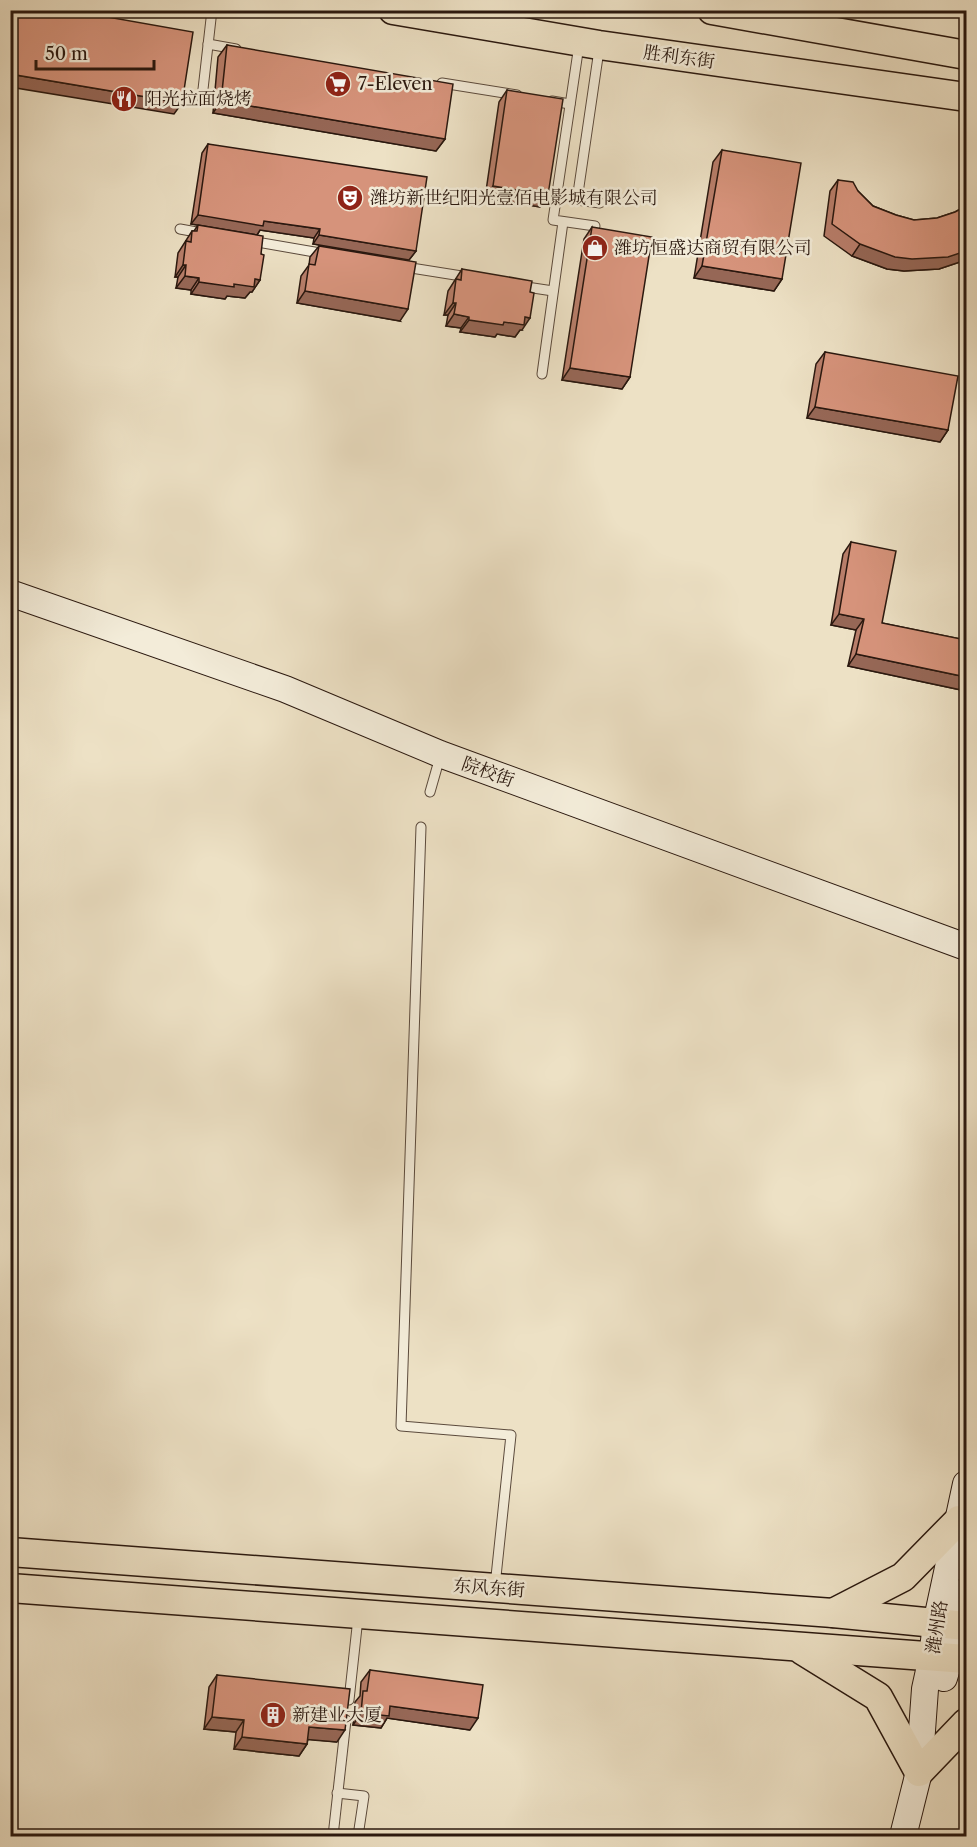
<svg xmlns="http://www.w3.org/2000/svg" width="977" height="1847" font-family="'Libre Caslon Text','Noto Serif SC',serif">
  <rect width="100%" height="100%" fill="#ede1c5"/>
  <filter id="stains"><feTurbulence type="fractalNoise" baseFrequency=".00333" numOctaves="4"/><feColorMatrix values="0 0 0 0 .2 0 0 0 0 .09 0 0 0 0 .02 0 0 0 .5 -.17"/></filter>
  <radialGradient id="worn" r=".72"><stop offset=".6" stop-color="#630" stop-opacity="0"/><stop offset="1" stop-color="#630" stop-opacity=".3"/></radialGradient>
  <g fill="none" stroke-linecap="round" stroke-linejoin="round">
    <g stroke="#5b4a3c" stroke-width="11">
      <g id="lane">
        <polyline points="208,44 236,49"/>
        <polyline points="579,45 553,220 595,226"/>
        <polyline points="599,50 577,200 600,203"/>
        <polyline points="442,83 517,95"/>
        <polyline points="202,98 212,10"/>
        <polyline points="552,101 570,104"/>
        <polyline points="180,229 202,233"/>
        <polyline points="251,241 326,254"/>
        <polyline points="405,267 468,277"/>
        <polyline points="520,286 553,291"/>
        <polyline points="542,374 563,222"/>
        <polyline points="430,792 440,757"/>
        <polyline points="421,827 401,1426 511,1435 495,1586"/>
        <polyline points="349,1700 358,1618"/>
        <polyline points="337,1793 364,1796 358,1836"/>
        <polyline points="333,1836 346,1720"/>
      </g>
    </g>
    <g stroke="#2a180f" stroke-width="28">
      <g id="secondary">
        <polyline points="10,593 285,689 440,754 966,947"/>
        <polyline points="944,1678 960,1625 966,1591"/>
        <polyline points="919,1772 925,1689 932,1657 936,1624 966,1484"/>
        <polyline points="903,1836 923,1756"/>
      </g>
    </g>
    <g stroke="#2a180f" stroke-width="31">
      <g id="primary">
        <polyline points="393,10 599,45 966,97"/>
        <polyline points="712,10 966,55"/>
        <polyline points="10,1552 833,1613 966,1626"/>
        <polyline points="10,1588 966,1659"/>
        <polyline points="833,1613 903,1577 959,1520"/>
        <polyline points="802,1650 878,1697 919,1772 966,1723"/>
      </g>
    </g>
    <use href="#lane" stroke="#f3ecd9" stroke-width="9"/>
    <use href="#secondary" stroke="#f3ecd9" stroke-width="26"/>
    <use href="#primary" stroke="#ede1c5" stroke-width="28"/>
  </g>
  <g fill="#b87e6a" stroke="#2a180f" stroke-width="1.5">
    <polygon points="227,45 445,139 436,151 213,113 218,57"/>
    <polygon points="507,90 548,195 540,207 485,198 499,102"/>
    <polygon points="208,144 416,251 409,260 313,244 314,238 260,230 257,235 191,224 202,153"/>
    <polygon points="722,150 782,279 774,291 694,278 713,162"/>
    <polygon points="838,180 858,191 873,206 896,215 914,220 937,218 955,212 966,206 966,260 939,269 904,271 887,269 852,256 824,236 830,191"/>
    <polygon points="198,225 261,254 260,280 252,292 250,292 245,298 227,296 225,299 191,294 191,290 176,288 178,277 175,277 178,253 192,231 194,231"/>
    <polygon points="592,227 630,377 622,389 562,380 584,239"/>
    <polygon points="319,246 400,321 297,303 301,276 309,265 310,257"/>
    <polygon points="462,269 522,330 520,330 515,337 497,334 495,337 460,332 461,328 446,326 448,315 444,315 448,291"/>
    <polygon points="825,352 948,430 940,442 807,418 816,364"/>
    <polygon points="851,542 882,623 966,640 966,691 848,666 856,630 831,625 843,554"/>
    <polygon points="370,1670 470,1730 387,1718 381,1728 353,1725 355,1702 360,1696 361,1682"/>
    <polygon points="217,1675 337,1742 308,1739 307,1744 299,1756 234,1749 236,1732 204,1729 209,1687"/>
  </g>
  <g fill="#966756" stroke="#2a180f" stroke-width="1.5">
    <polygon points="10,74 182,103 174,114 10,87"/>
    <polygon points="221,101 445,139 436,151 213,113"/>
    <polygon points="493,186 548,195 540,207 485,198"/>
    <polygon points="198,215 264,221 320,229 314,238 260,230 257,235 191,224"/>
    <polygon points="319,235 416,251 409,260 313,244"/>
    <polygon points="860,244 966,251 966,260 939,269 904,271 887,269 852,256"/>
    <polygon points="183,265 186,265 178,277 175,277"/>
    <polygon points="702,266 782,279 774,291 694,278"/>
    <polygon points="185,276 199,278 191,290 176,288"/>
    <polygon points="255,279 260,280 252,292 250,292 245,298 227,296 225,299 191,294 199,282 234,284"/>
    <polygon points="305,291 408,309 400,321 297,303"/>
    <polygon points="453,303 456,303 448,315 444,315"/>
    <polygon points="454,314 469,317 461,328 446,326"/>
    <polygon points="525,317 530,318 522,330 520,330 515,337 497,334 495,337 460,332 469,320 504,322"/>
    <polygon points="570,368 630,377 622,389 562,380"/>
    <polygon points="815,407 948,430 940,442 807,418"/>
    <polygon points="839,614 864,619 856,630 831,625"/>
    <polygon points="856,654 966,677 966,691 848,666"/>
    <polygon points="390,1706 478,1718 470,1730 387,1718 381,1728 353,1725 361,1713"/>
    <polygon points="212,1717 244,1720 236,1732 204,1729"/>
    <polygon points="309,1727 345,1730 337,1742 301,1739"/>
    <polygon points="242,1737 307,1744 299,1756 234,1749"/>
  </g>
  <g fill="#d6937b" stroke="#2a180f" stroke-width="1.5">
    <polygon points="10,10 68,10 193,32 182,103 10,74"/>
    <polygon points="227,45 453,84 445,139 221,101"/>
    <polygon points="507,90 563,99 548,195 493,186"/>
    <polygon points="208,144 427,177 416,251 319,235 320,229 264,221 263,226 198,215"/>
    <polygon points="10,147 13,148 10,165"/>
    <polygon points="722,150 801,163 782,279 702,266"/>
    <polygon points="838,180 853,182 858,191 873,206 896,215 914,220 937,218 955,212 966,206 966,251 948,257 912,259 895,257 860,244 832,224"/>
    <polygon points="198,225 263,236 261,254 264,255 260,280 255,279 254,287 234,284 234,287 199,282 199,278 185,276 186,265 183,265 186,241 191,242 192,231 197,231"/>
    <polygon points="592,227 652,237 630,377 570,368"/>
    <polygon points="319,246 416,262 408,309 305,291 309,264 315,265"/>
    <polygon points="462,269 532,281 530,292 534,293 530,318 525,317 524,325 504,322 503,325 469,320 469,317 454,314 456,303 453,303 456,279 461,280"/>
    <polygon points="825,352 958,376 948,430 815,407"/>
    <polygon points="851,542 896,551 882,623 966,640 966,677 856,654 864,619 839,614"/>
    <polygon points="370,1670 483,1685 478,1718 390,1706 389,1716 361,1713 363,1691 367,1691"/>
    <polygon points="217,1675 350,1689 345,1730 309,1727 307,1744 242,1737 244,1720 212,1717"/>
  </g>
  <defs>
    <g id="supermarket-disc" transform="scale(1.35)"><circle r="9.5" fill="#8f2418" stroke="#f3ecd9"/><path d="M-6-5.5h2.5l.6 2H6L4.5 2H-2.5L-4.4-4H-6ZM-1.5 3.2a1.3 1.3 0 1 0 .1 0ZM3 3.2a1.3 1.3 0 1 0 .1 0Z" fill="#fff"/></g>
    <g id="restaurant-disc" transform="scale(1.35)"><circle r="9.5" fill="#8f2418" stroke="#f3ecd9"/><path d="M-5-6h1v4h1v-4h1v4h1v-4h1v5L-1.5 .5V6h-2V.5L-5-1ZM5-6V6H3V1.5H1.5Q1.5-4 5-6Z" fill="#fff"/></g>
    <g id="theatre-disc" transform="scale(1.35)"><circle r="9.5" fill="#8f2418" stroke="#f3ecd9"/><path d="M-5-5.5Q0-4 5-5.5V0Q5 5 0 6Q-5 5-5 0ZM-3.3-2.5H-1v1.5H-3.3ZM1-2.5H3.3v1.5H1ZM-2.8 1Q0 5.5 2.8 1Z" fill="#fff"/></g>
    <g id="shop-disc" transform="scale(1.35)"><circle r="9.5" fill="#8f2418" stroke="#f3ecd9"/><path d="M-5-2.5h2.3a2.7 3.5 0 0 1 5.4 0H5L5.5 6h-11ZM-1.5-2.5h3a1.5 2.3 0 0 0-3 0Z" fill="#fff"/></g>
    <g id="building-disc" transform="scale(1.35)"><circle r="9.5" fill="#8f2418" stroke="#f3ecd9"/><path d="M-4-6H4V6H1V3H-1V6H-4ZM-2.5-4.3h1.7v1.8h-1.7ZM.8-4.3h1.7v1.8H.8ZM-2.5-1h1.7V.8h-1.7ZM.8-1h1.7V.8H.8Z" fill="#fff"/></g>
  </defs>
  <g fill-rule="evenodd">
    <use href="#supermarket-disc" x="338" y="84"/>
    <use href="#restaurant-disc" x="124" y="99"/>
    <use href="#theatre-disc" x="350" y="198"/>
    <use href="#shop-disc" x="595" y="248"/>
    <use href="#building-disc" x="273" y="1715"/>
  </g>
  <g text-anchor="middle" stroke-width="5" stroke-linejoin="round" paint-order="stroke">
    <g font-size="18" fill="#2a180f" stroke="#f3ecd9">
      <text transform="translate(679 57) rotate(8)" y="6">胜利东街</text>
      <text transform="translate(488 772) rotate(20)" y="6">院校街</text>
      <text transform="translate(489 1588) rotate(4)" y="6">东风东街</text>
      <text transform="translate(937 1627) rotate(-81)" y="6">潍州路</text>
    </g>
    <g font-size="18" fill="#2a180f" stroke="#f3ecd9" text-anchor="start">
      <text x="358" y="90">7-Eleven</text>
      <text x="144" y="105">阳光拉面烧烤</text>
      <text x="370" y="204">潍坊新世纪阳光壹佰电影城有限公司</text>
      <text x="614" y="254">潍坊恒盛达商贸有限公司</text>
      <text x="292" y="1721">新建业大厦</text>
    </g>
  </g>
  <rect width="977" height="1847" fill="none" stroke="#ede1c5" stroke-width="36"/>
  <rect x="12" y="12" width="953" height="1823" fill="none" stroke="#2a180f" stroke-width="3"/>
  <rect x="18" y="18" width="941" height="1811" fill="none" stroke="#2a180f" stroke-width="1.5"/>
  <path d="M36 60v9h118v-9" fill="none" stroke="#2a180f" stroke-width="3"/>
  <text x="45" y="60" font-size="18" fill="#2a180f" stroke="#f3ecd9" stroke-width="4.5" paint-order="stroke">50 m</text>
  <rect width="100%" height="100%" filter="url(#stains)"/>
  <rect width="100%" height="100%" fill="url(#worn)"/>
</svg>
